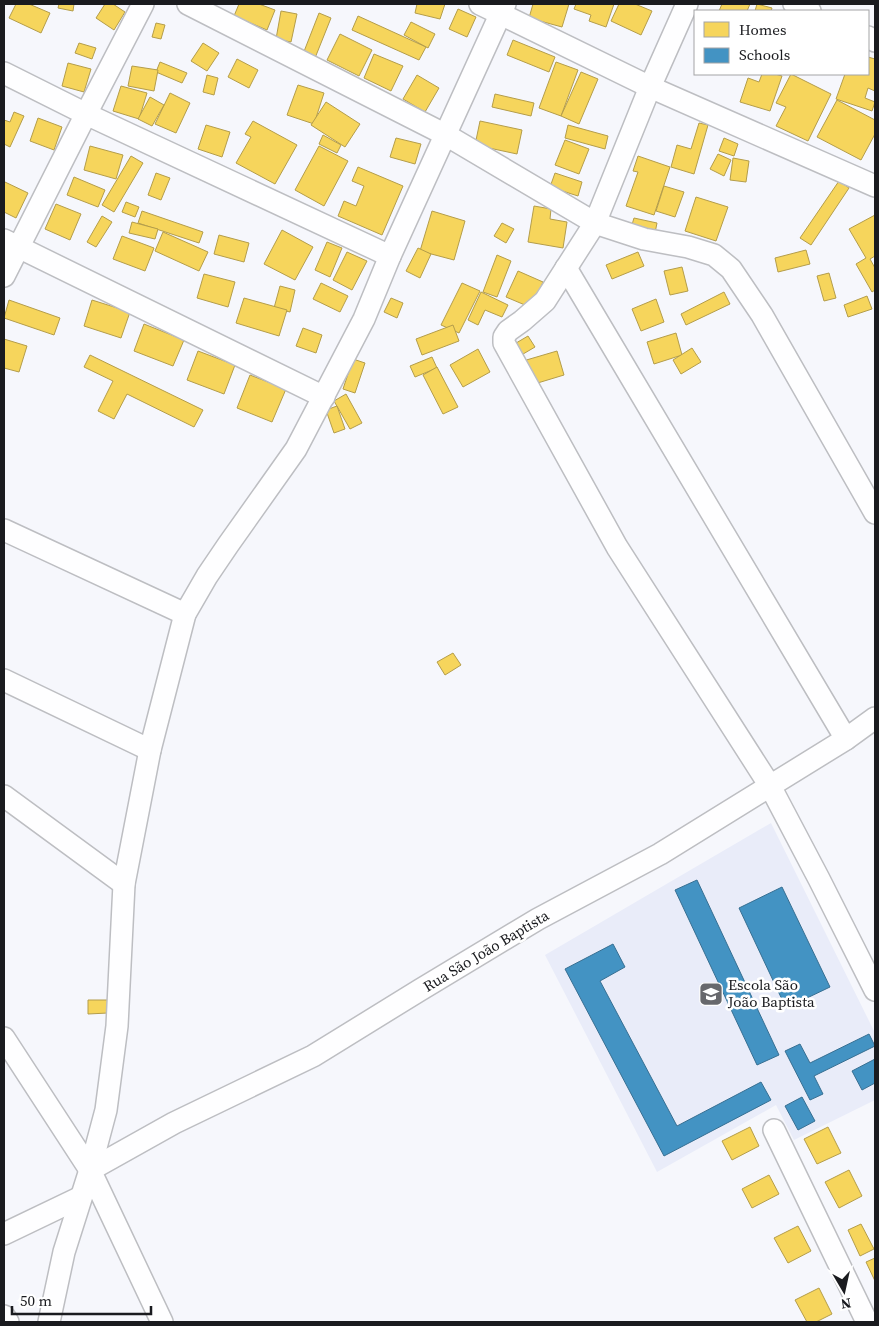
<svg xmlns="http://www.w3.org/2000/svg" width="879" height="1326" font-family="'Source Serif 4',serif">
  <rect width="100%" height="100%" fill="#f6f7fc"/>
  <polygon fill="#e9ecf9" points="771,823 875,1033 875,1100 794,1140 776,1105 657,1172 545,955"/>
  <g fill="#f6d55c" stroke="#b49d4a">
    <polygon points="16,4 29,4 50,13 41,33 9,18"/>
    <polygon points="59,4 74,4 73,11 58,8"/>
    <polygon points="105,4 113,4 125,12 114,30 96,18"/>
    <polygon points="239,4 259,4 275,10 267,30 234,16"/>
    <polygon points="417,4 445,4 440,19 415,13"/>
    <polygon points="533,4 569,4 562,27 529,18"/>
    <polygon points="576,4 614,4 606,27 589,21 591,15 574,9"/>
    <polygon points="619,4 635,4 652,11 641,35 611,21"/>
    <polygon points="722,4 750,4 747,11 719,11"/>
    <polygon points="757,4 772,8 771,11 755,11"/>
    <polygon points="458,9 476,17 467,37 449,29"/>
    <polygon points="281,11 297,14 291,42 276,39"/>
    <polygon points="319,13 331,18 315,58 303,54"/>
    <polygon points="358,16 426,47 419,60 352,30"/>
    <polygon points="411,22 435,34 428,48 404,35"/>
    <polygon points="156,23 165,25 161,39 152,37"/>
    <polygon points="340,34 372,50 359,76 327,60"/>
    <polygon points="513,40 555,57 549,72 507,55"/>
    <polygon points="79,43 96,48 92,59 75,53"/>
    <polygon points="203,43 219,53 207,71 191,61"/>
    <polygon points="374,54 403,66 391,91 364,78"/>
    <polygon points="868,57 875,59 875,91 868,88 865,98 875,102 872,111 836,99 845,74 868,74"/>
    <polygon points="237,59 258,70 249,88 228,77"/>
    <polygon points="160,62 187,73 182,83 156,72"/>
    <polygon points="556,62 578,70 561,116 539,108"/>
    <polygon points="68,63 91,69 84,92 62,86"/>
    <polygon points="132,66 158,70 154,91 128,86"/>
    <polygon points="581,72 598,79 579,124 561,116"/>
    <polygon points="762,74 775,74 782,76 770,111 740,102 748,78 759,82"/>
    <polygon points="791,74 831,94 808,141 776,126 786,107 776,103"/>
    <polygon points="207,75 218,78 214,95 203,92"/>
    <polygon points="417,75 439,88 425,112 403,99"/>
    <polygon points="298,85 324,93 314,124 287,115"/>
    <polygon points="121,86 147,93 139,119 113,111"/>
    <polygon points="170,93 190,103 176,133 155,124"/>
    <polygon points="495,94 534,103 531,116 492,107"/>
    <polygon points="150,97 164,105 152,126 138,119"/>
    <polygon points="837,100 875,120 875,134 861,160 817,137"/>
    <polygon points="326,102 360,124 345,147 311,125"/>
    <polygon points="14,112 24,116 10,147 4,144 4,120 10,122"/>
    <polygon points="38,118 62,127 54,150 30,141"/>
    <polygon points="253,121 297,145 275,184 236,163 251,137 245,134"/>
    <polygon points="480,121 522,130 517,154 475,145"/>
    <polygon points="699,123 708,125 694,174 671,167 677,145 691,149"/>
    <polygon points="206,125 230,132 222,157 198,149"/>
    <polygon points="568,125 608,136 605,149 565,138"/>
    <polygon points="323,135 341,145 337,153 319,144"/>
    <polygon points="396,138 421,144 415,164 390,157"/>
    <polygon points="724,138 738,144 734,156 719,151"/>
    <polygon points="565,140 589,149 579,174 555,165"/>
    <polygon points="90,146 123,155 116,179 84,170"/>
    <polygon points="319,146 348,161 324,206 295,190"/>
    <polygon points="718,154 731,160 724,176 710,169"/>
    <polygon points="131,156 143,163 114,212 102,205"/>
    <polygon points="638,156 670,167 654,215 626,206 638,172 633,171"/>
    <polygon points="733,158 749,161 746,182 730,180"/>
    <polygon points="358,167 403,186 382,235 338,216 344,201 356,206 364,186 352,181"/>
    <polygon points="156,173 170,178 161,200 148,195"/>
    <polygon points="555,173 582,182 578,196 550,187"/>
    <polygon points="74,177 105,190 98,207 67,195"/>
    <polygon points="839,181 849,188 811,245 800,238"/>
    <polygon points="5,182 28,193 16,218 4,212 4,185"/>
    <polygon points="664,186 684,192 675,217 656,211"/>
    <polygon points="696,197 728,207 716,241 685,231"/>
    <polygon points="126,202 139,207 135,217 122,212"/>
    <polygon points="56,204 81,214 70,240 45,229"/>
    <polygon points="534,206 551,209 550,219 567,222 563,248 528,242"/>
    <polygon points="142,211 203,232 199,243 138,223"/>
    <polygon points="432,211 465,221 454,260 420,251"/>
    <polygon points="875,215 875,256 870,259 875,268 875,290 872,292 856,264 866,258 849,229"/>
    <polygon points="102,216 112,222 96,247 87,242"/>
    <polygon points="634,218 657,223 655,233 631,228"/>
    <polygon points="132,222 158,229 155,239 129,233"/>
    <polygon points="502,223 514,229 506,243 494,236"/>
    <polygon points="282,230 313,247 295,280 264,264"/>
    <polygon points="163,232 208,252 199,271 155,251"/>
    <polygon points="219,235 249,243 244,262 214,254"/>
    <polygon points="122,236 154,248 145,271 113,259"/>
    <polygon points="327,242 342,248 330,277 315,270"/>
    <polygon points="418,248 431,254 420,278 406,271"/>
    <polygon points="806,250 810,264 778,272 775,258"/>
    <polygon points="347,252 367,261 352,290 333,280"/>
    <polygon points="638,252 644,266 612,279 606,265"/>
    <polygon points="497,255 511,261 497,297 483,292"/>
    <polygon points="682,267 688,291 670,295 664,271"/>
    <polygon points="518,271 543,282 532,308 506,297"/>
    <polygon points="829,273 836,298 824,301 817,276"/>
    <polygon points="204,274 235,282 228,307 197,298"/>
    <polygon points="321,283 348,296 340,312 313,299"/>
    <polygon points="462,283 480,291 459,333 441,325"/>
    <polygon points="280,286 295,290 290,312 274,308"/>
    <polygon points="481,292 508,305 502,317 485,310 478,325 468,320"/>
    <polygon points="724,292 730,304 686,325 681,314"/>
    <polygon points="867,296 872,309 848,317 844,305"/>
    <polygon points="244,298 287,310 279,336 236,323"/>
    <polygon points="391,298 403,303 397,318 384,312"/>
    <polygon points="656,299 664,322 641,331 632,309"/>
    <polygon points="9,300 60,318 54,335 4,318"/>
    <polygon points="92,300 130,312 121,338 84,326"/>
    <polygon points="144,324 184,340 173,366 134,351"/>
    <polygon points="453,325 459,341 422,355 416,339"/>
    <polygon points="303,328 322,335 316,353 296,346"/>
    <polygon points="676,333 682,355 654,364 647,342"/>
    <polygon points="528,336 535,347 518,357 511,346"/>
    <polygon points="4,339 27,346 19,372 4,368"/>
    <polygon points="692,348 701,362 681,374 673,360"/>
    <polygon points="478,349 490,372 463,387 450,365"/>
    <polygon points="198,351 235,365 224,394 187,380"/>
    <polygon points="557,351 564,375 531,385 523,361"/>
    <polygon points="90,355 203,410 194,427 127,394 114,419 98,411 113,381 84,367"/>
    <polygon points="432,357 437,368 415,377 410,366"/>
    <polygon points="353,359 365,363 355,393 343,389"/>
    <polygon points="437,367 458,407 443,414 423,375"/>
    <polygon points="250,375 286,389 272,422 237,408"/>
    <polygon points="346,394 362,423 350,429 334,401"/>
    <polygon points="337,406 345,429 334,433 326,410"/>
    <polygon points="453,653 461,665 445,675 437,662"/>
    <polygon points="88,1000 108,1000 108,1013 88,1014"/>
    <polygon points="750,1127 759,1146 732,1160 722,1141"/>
    <polygon points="828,1127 841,1153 817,1164 804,1139"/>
    <polygon points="849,1170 862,1196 839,1208 825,1182"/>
    <polygon points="769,1175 779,1194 752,1208 742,1189"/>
    <polygon points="861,1224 874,1249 860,1256 848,1230"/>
    <polygon points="798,1226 811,1251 788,1263 774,1238"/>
    <polygon points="875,1258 875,1281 866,1262"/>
    <polygon points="819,1288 832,1314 816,1322 807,1322 795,1300"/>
  </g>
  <g fill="#4393c3" stroke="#376f92">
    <polygon points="697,880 779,1055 757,1065 675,890"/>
    <polygon points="782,887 830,987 786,1008 739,908"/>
    <polygon points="613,944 625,967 600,981 677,1126 761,1082 771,1100 664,1156 565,969"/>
    <polygon points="869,1034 875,1046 814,1076 823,1094 810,1100 785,1051 800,1044 810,1063"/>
    <polygon points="875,1059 875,1083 862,1090 852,1071"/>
    <polygon points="802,1097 815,1121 798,1130 785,1106"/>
  </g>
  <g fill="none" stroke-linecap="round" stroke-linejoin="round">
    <g stroke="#bdbec2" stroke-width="24">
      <g id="street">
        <polyline points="188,4 446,135 595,223 644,239 688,247 714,255 731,269 762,315 875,513"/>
        <polyline points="480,4 650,87 875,186"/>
        <polyline points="687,4 650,87 595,223 545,301 522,321 508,331 504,337 504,343 617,547 770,786 819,879 875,990"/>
        <polyline points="794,4 810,11"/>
        <polyline points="868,37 875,41"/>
        <polyline points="4,73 86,114 390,256"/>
        <polyline points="4,240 324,397"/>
        <polyline points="566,268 846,739"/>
        <polyline points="4,276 86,114 143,4"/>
        <polyline points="4,530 185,614"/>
        <polyline points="4,680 150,750"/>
        <polyline points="4,796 124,884"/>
        <polyline points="4,1038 90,1170 162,1322"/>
        <polyline points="774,1130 867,1322"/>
        <polyline points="90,1170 174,1123 313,1056 420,990 538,919 660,854 846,739 875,718"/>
        <polyline points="4,1234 81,1197"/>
        <polyline points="4,1316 8,1322"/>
        <polyline points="49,1322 64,1252 90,1170 106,1110 117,1026 124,884 150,750 185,614 207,576 228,545 296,449 364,319 390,256 505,4"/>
      </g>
    </g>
    <use href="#street" stroke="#fefeff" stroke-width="21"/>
  </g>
  <defs>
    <g id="school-square" transform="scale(1.25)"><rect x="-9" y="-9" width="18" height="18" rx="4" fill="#67686c" stroke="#fff"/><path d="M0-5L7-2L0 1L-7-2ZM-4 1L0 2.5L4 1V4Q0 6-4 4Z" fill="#fff"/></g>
  </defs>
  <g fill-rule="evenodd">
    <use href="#school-square" x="711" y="994"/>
  </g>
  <g text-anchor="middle" stroke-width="5" stroke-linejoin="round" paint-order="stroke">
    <g font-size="15" fill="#1a1b1f" stroke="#fff">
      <text transform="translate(486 951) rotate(-31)" y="5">Rua São João Baptista</text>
    </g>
    <g font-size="15" fill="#1a1b1f" stroke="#fff" text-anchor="start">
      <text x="728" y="990">Escola São<tspan x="728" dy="17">João Baptista</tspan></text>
    </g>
  </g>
  <rect width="879" height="1326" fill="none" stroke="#1a1b1f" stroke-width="10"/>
  <rect x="694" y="10" width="175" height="65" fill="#ffffff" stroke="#a3a4a5"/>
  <rect x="704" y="22" width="25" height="15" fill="#f6d55c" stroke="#a3a4a5"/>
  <text x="739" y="35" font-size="15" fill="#1a1b1f">Homes</text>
  <rect x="704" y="48" width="25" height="15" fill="#4393c3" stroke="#a3a4a5"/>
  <text x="739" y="60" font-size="15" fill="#1a1b1f">Schools</text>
  <g transform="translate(844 1291) rotate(171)" stroke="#ffffff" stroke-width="4" paint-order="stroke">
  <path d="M0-4L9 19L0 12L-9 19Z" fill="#1a1b1f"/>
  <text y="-8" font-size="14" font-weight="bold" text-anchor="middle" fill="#1a1b1f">N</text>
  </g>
  <path d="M12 1306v8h139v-8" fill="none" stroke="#1a1b1f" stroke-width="2.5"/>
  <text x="20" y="1306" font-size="15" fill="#1a1b1f" stroke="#ffffff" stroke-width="4" paint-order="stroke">50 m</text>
</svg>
